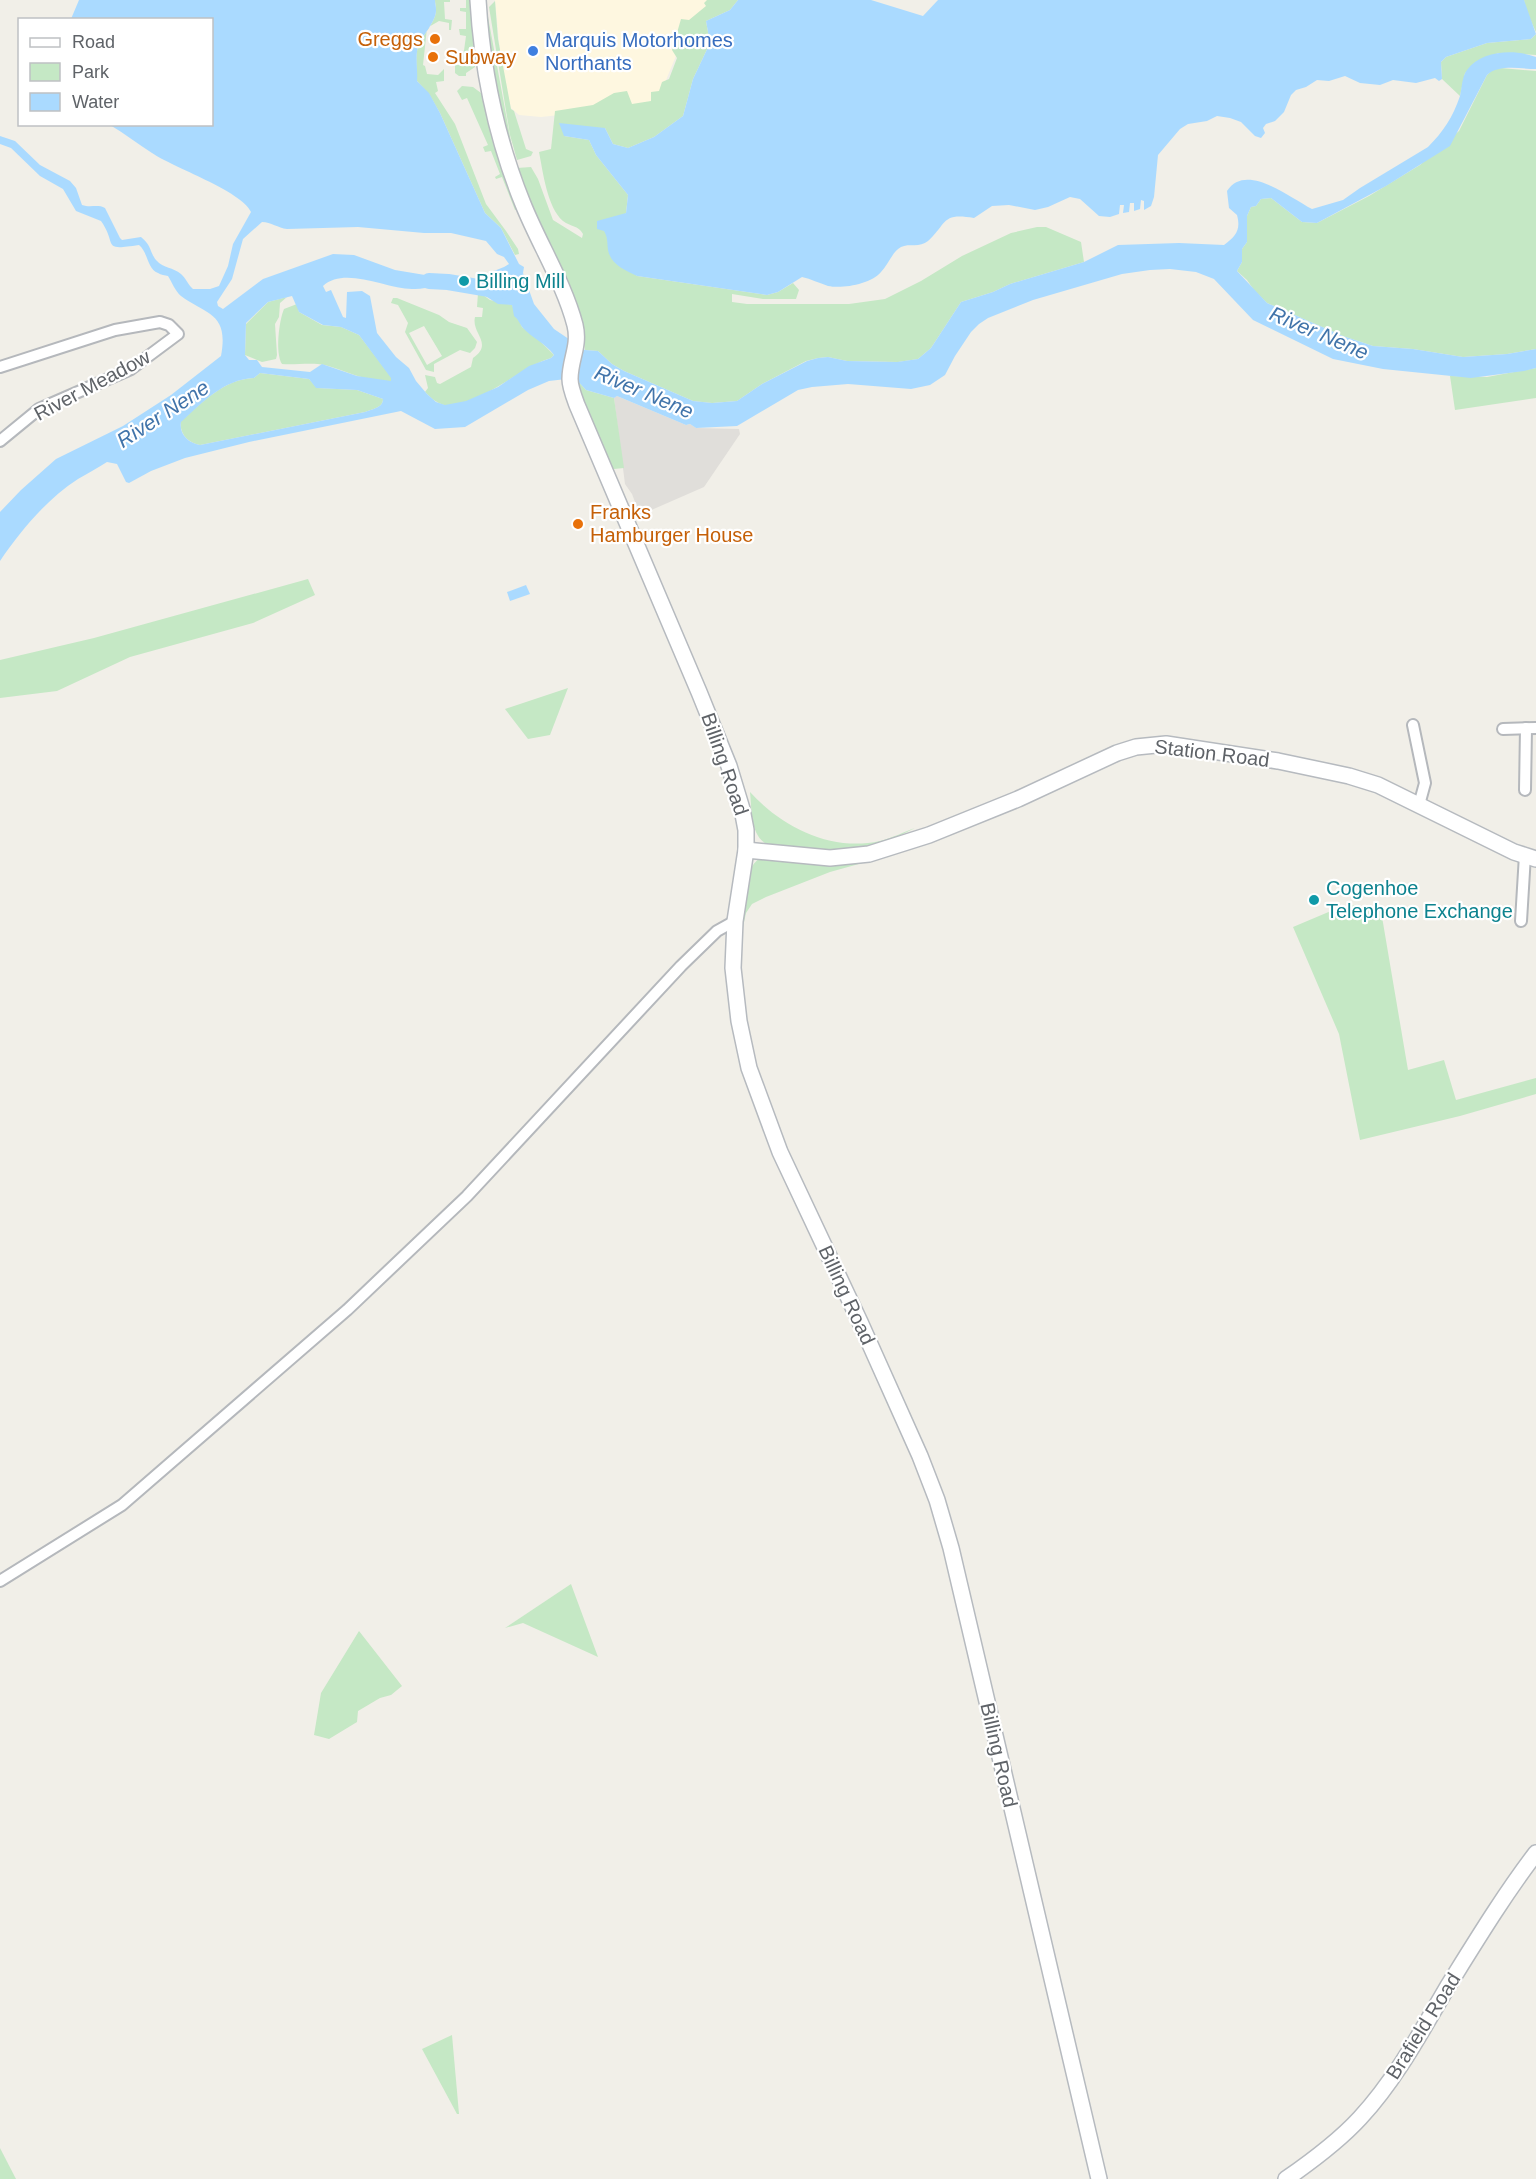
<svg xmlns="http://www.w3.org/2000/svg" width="1536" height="2179" font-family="Arial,sans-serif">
  <rect width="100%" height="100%" fill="#f1efe8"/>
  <polygon fill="#fef7e0" points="495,0 722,0 689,24 662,90 652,105 541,117 519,115 511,108 502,72"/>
  <polygon fill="#e0deda" points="617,396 686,425 690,424 696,428 739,429 740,434 704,487 640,515 632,494 625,484 614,398"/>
  <g fill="#c5e8c5" fill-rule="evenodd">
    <path d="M435 0H450V2H444L445 19 452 20 451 30H449V23L439 21 427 28 423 65 425 66 427 74 438 75 444 69V81L436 82 438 91 435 93 455 124 486 204 506 231 518 249 519 254 515 255 501 228 485 213 440 113 429 94 417 81C417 71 415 57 418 47 422 35 437 21 436 9 436 6 435 3 435 0Z"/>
    <polygon points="466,0 471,0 477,52 475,53 476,60 475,67 466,73 466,76 459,76 455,73 455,65 462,65 466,36 460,35 459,29 466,29 466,12 460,11 460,8 466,8"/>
    <path d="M707 0H738L730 10 706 21 710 43 693 79 683 116 654 137 628 148 613 144 605 128 564 136 589 140 596 155 628 195 626 213 604 230 608 237 609 252 637 276 767 295 778 292 793 283 799 290 796 299H763L732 294V302L747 304H849L885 299 921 281 962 256 1011 233 1037 227H1046L1081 242 1084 262 1010 284 993 292 961 302 931 348 918 359 898 362 847 361 828 357 818 358 806 361 762 384 737 401 712 403 693 401 624 371 612 364 598 351 585 350 580 316 556 268 517 168 531 167 538 179 553 220 582 238 583 234C578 225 571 227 563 221 547 207 543 172 539 152L551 149 555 111 593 105 614 93 627 91 632 104 651 101V92L659 91 662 82 669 79 677 58 672 50 681 19 689 20 706 6 704 3Z"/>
    <path d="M1524 0H1536V32C1532 24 1525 8 1524 0Z"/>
    <polygon points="495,1 498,39 511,109 514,111 526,149 533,152 531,156 517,160 510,135 489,7"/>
    <path d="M486 6 514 158C497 112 492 60 485 11Z"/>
    <polygon points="1536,34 1536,55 1498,53 1465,73 1460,96 1442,79 1441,62 1446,57 1487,43 1531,39"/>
    <polygon points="1501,68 1536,71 1536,349 1507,354 1463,357 1413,349 1373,346 1343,336 1267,303 1254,290 1247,280 1237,271 1242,262 1242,249 1247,242 1247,216 1251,207 1256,206 1261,199 1271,198 1302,222 1317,223 1369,196 1420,165 1459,131 1487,75 1492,70"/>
    <polygon points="462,86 473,87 485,96 520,209 515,210 502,177 496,179 495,177 500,174 491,151 485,152 483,147 488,145 467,98 462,100 457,91"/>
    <path d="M479 292 490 300 512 305 522 327 539 340 554 355 551 358C524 365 472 411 444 405 436 403 430 397 425 392L428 388 425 375 435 377 437 383 440 384 471 367 473 358C494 343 471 334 475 317H482L483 308 477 307 478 293Z"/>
    <polygon points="287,297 280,303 279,317 275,324 277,355 276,359 262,362 245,355 246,324 268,302"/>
    <path d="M393 298H397L439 315 449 322 467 328 477 342 475 348 470 353 460 350 434 364V372L426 370 405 332 408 323 398 305 391 303ZM424 326 442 356 427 365 409 333Z"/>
    <path d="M297 304 299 312 322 325 341 327 359 335 392 378 391 381C369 383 346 371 325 365 312 362 296 365 282 364 275 353 279 321 284 309Z"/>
    <polygon points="1536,368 1536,398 1455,410 1450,376 1487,377"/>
    <path d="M260 373 309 379 317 388 357 390 383 399C383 408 372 409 365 412L200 445C188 443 179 434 181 421 202 403 224 379 254 378Z"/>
    <polygon points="575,378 586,390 614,398 624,468 614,469 611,467 584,408"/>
    <polygon points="308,579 315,595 253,623 130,657 57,691 0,698 0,660 94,638"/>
    <polygon points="568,688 550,735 528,739 505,709"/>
    <path d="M750 792C782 827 831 852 880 841 892 838 904 832 915 828L881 845 835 852 768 845C750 836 752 810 750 792Z"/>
    <path d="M891 855 830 872 766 897 752 904 746 913 743 927C744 906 741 871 760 858L855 862Z"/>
    <polygon points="1355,905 1381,911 1408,1070 1444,1060 1456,1100 1536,1078 1536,1094 1460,1116 1360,1140 1339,1034 1293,927 1338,908"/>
    <polygon points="571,1584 598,1657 523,1623 505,1628"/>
    <polygon points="359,1631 402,1686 391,1695 380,1698 358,1711 357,1722 329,1739 314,1735 321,1693"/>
    <polygon points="452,2035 459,2114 457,2114 422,2049"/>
    <polygon points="0,2148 16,2179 0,2179"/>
  </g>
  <g fill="#aadaff" fill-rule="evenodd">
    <path d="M79 0H435C435 3 436 6 436 9 437 21 422 35 418 47 415 57 418 71 417 81L429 93 440 113 485 213 501 228 519 264 524 267 523 273 534 304 554 329 585 350 598 351 612 364 624 371 693 401 712 403 737 401 762 384 807 361 818 358 828 357 847 361 897 362 918 359 931 348 961 302 993 292 1010 284 1084 262 1118 245 1179 243 1224 245C1236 236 1241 230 1237 215L1229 208 1227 191C1246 162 1289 197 1312 209L1343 200 1360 188 1428 147C1443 132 1453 117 1460 96 1462 88 1462 76 1467 70 1482 50 1515 49 1536 57V69C1521 69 1499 64 1487 75L1450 146 1386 186 1317 223 1302 222 1271 198 1261 199 1256 206 1251 207 1247 216V242L1242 249V262L1237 271 1267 303 1343 336 1373 346 1413 349 1463 357 1507 354 1536 349V368L1524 371 1471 378 1383 369 1333 359 1253 320 1214 279 1196 272 1170 269 1150 270 1122 274 1033 300 988 318 979 324 971 332 955 356 945 375 930 385 911 389 848 384 812 387 798 390 737 426 696 428 690 424 686 425 617 396 614 398 586 390 575 378 549 381 528 390 465 427 435 429 401 411 249 442 185 458 151 471 129 483 126 482 117 464 107 462C98 468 88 473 78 479 47 499 21 530 0 561V512L21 490 56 459 123 426 171 395 221 356C229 313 207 315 181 296 175 291 172 282 168 276 165 275 161 275 158 273 147 269 148 252 139 245 100 251 118 245 101 221L76 211 63 189 40 176 11 148 0 144V136L15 141 40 165 70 181 76 188 82 205C90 208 98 204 105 208L120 238 122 240 141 237C152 246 149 251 156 260 164 269 173 267 181 274 186 278 188 285 193 289H210L219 286 228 266 233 244 251 212C242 191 172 167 152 153 138 144 124 133 110 125L212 124V20L71 19ZM262 222C271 222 278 228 287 229L358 227 424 233H451L486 241 497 254 504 257 509 264C496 273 480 270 479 292L498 304 512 305 514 316C519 320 519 323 523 328 532 338 545 343 554 355L551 358 529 366 498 387 466 401 445 405 436 402 427 394 416 381 409 368 396 357 377 333 370 296 362 291 347 292 346 318 343 317 331 290 326 292 323 286C345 266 386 289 412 289 426 290 433 283 449 290L451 277 439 275 431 276 395 270 354 255 333 254 263 279 223 309 218 306 217 302 232 279 243 239ZM292 296 299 312 323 325 341 327 359 335 391 378V381L357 376 322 364 310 372 262 367 257 360H249L245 355 246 323 268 302ZM260 373 309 379 316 388 357 390 383 399C383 408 372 409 365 412L200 445C188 443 179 434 181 422 202 403 224 379 254 378Z"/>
    <path d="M738 0H871L923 16 938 0H1524L1536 34 1531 39 1487 43 1446 57 1441 62 1442 79 1439 81 1435 78 1416 83 1393 80 1380 85 1360 83 1345 76 1329 81 1317 80 1306 87 1296 90 1291 95 1284 112 1275 121 1266 124 1263 128 1265 133 1261 138 1255 136 1241 122 1230 118 1217 116 1207 121 1188 124 1180 129 1158 155 1154 197 1151 206 1144 210V201L1141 200 1140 209 1134 211V203H1130L1129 212 1123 213 1124 205H1120L1119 214 1110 217 1099 216 1080 199 1070 197 1048 207 1035 210 1009 205 992 206 974 218C941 212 947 224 928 241 920 248 909 243 901 247 892 252 888 265 881 272 871 284 843 289 828 286 819 283 811 279 802 277L778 292 767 295 637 276C625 270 611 265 608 250 607 242 608 238 604 231L597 229V221L626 213 628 195 596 155 589 140 564 136 559 123 605 128 613 144 628 148 654 137 683 116 693 79 710 43 706 21 730 10Z"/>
    <polygon points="526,585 530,594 510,601 507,592"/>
  </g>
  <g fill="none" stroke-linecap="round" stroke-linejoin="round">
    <polyline stroke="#aadaff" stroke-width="16" points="429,281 448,282 501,291"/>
    <g stroke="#b5b8bc" stroke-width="14">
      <g id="street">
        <polyline points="0,367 115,330 160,322 169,325 178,334 131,369 39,409 0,441"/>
        <polyline points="1413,725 1425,783 1419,805"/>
        <polyline points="1503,729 1536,728"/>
        <polyline points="1525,790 1526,728"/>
        <polyline points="1521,921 1525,855"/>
        <polyline points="0,1581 122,1505 347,1310 467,1196 681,966 717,931 735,921"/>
      </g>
    </g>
    <g stroke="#b6babf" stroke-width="18">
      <g id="secondary">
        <path d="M478 0C482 68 497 140 523 204 539 244 564 283 575 325 580 346 570 359 570 379 570 387 574 397 577 405L699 692 729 766 742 809 746 830V850L735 921 733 968 739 1021 749 1068 780 1152 860 1322 920 1456 937 1500 951 1548 1099 2179"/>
        <polyline points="746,850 830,858 869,854 929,835 1018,799 1117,753 1136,747 1166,744 1278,761 1349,776 1378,785 1514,852 1536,859"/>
        <path d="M1286 2179C1312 2161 1338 2142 1360 2118 1396 2079 1421 2032 1448 1986 1476 1941 1504 1895 1536 1853"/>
      </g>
    </g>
    <use href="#street" stroke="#fff" stroke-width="10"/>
    <use href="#secondary" stroke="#fff" stroke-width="15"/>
  </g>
  <g fill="#e8710a" stroke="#fff" stroke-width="2">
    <circle cx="435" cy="39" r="6"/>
    <circle cx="433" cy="57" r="6"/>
    <circle cx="578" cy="524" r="6"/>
  </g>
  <circle fill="#3f7fe0" stroke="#fff" stroke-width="2" cx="533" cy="51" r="6"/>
  <g fill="#0f9aa8" stroke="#fff" stroke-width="2">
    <circle cx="464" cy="281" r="6"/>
    <circle cx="1314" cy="900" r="6"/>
  </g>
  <g text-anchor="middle" stroke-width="4.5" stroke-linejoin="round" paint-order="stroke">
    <g font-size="20" fill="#c56008" stroke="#fff" text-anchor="start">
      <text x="423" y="46" text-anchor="end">Greggs</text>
      <text x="445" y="64">Subway</text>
      <text x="590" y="519">Franks<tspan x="590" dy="23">Hamburger House</tspan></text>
    </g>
    <g font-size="20" fill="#366cbe" stroke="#fff" text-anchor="start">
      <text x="545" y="47">Marquis Motorhomes<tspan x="545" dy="23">Northants</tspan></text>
    </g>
    <g font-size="20" fill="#0d838f" stroke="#fff" text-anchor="start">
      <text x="476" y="288">Billing Mill</text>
      <text x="1326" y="895">Cogenhoe<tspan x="1326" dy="23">Telephone Exchange</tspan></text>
    </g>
    <g font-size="20" fill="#5f6368" stroke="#fff">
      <text transform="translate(92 385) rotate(-28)" y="7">River Meadow</text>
      <text transform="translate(1212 753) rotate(7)" y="7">Station Road</text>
      <text transform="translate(725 764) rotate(71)" y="7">Billing Road</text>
      <text transform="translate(847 1295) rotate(65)" y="7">Billing Road</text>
      <text transform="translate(999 1755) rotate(77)" y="7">Billing Road</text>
      <text transform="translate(1423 2026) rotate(-58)" y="7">Brafield Road</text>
    </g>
    <g font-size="21" font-style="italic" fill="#4174aa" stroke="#fff">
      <text transform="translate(1319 333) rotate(23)" y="7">River Nene</text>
      <text transform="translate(644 392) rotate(23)" y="7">River Nene</text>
      <text transform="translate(163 414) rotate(-33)" y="7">River Nene</text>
    </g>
  </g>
  <rect x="18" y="18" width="195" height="108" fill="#ffffff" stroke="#bfc1c3" stroke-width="1.5"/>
  <rect x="30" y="38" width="30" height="9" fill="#ffffff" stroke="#bfc1c3" stroke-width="1.5"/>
  <text x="72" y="48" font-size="18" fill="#5f6368">Road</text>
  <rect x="30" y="63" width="30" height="18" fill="#c5e8c5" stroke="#bfc1c3" stroke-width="1.5"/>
  <text x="72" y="78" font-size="18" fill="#5f6368">Park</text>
  <rect x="30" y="93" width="30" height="18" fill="#aadaff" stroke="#bfc1c3" stroke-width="1.5"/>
  <text x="72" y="108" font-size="18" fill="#5f6368">Water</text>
</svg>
